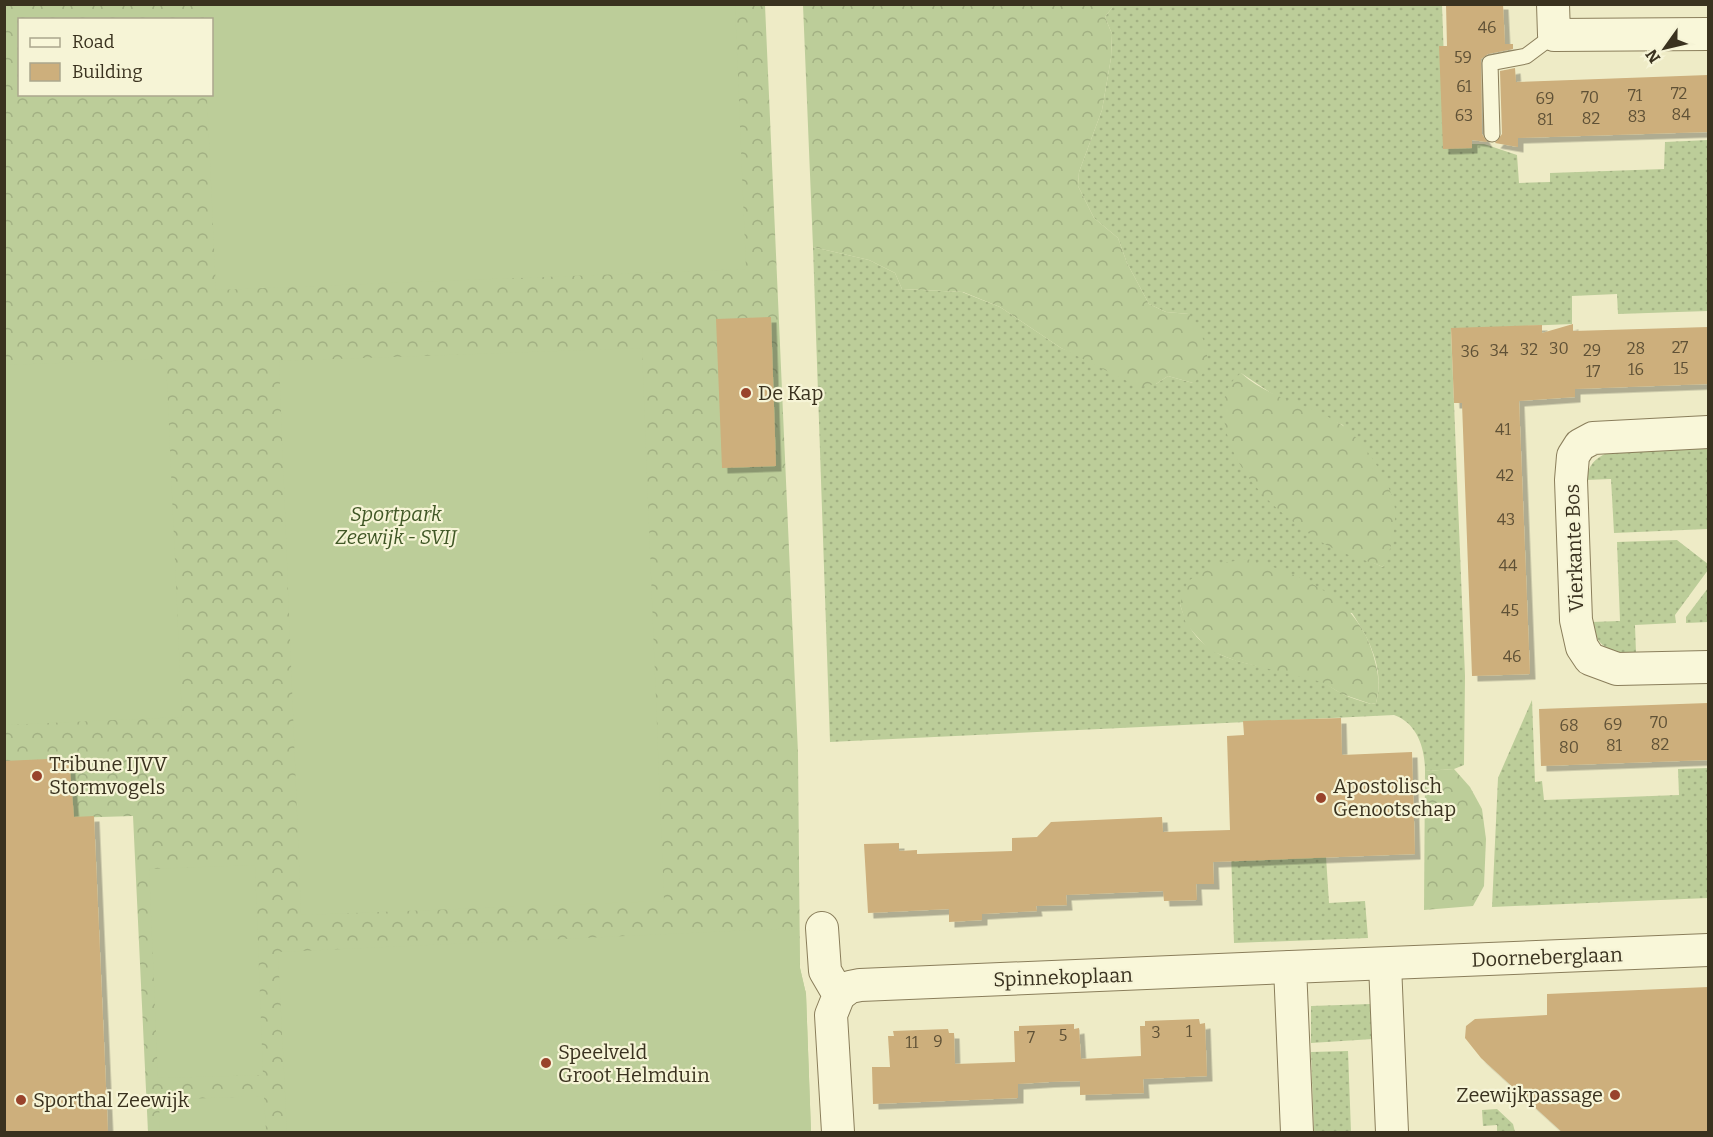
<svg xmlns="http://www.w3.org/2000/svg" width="1713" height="1137" font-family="Bitter,serif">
  <defs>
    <pattern id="grass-dots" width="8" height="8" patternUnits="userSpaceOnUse" patternTransform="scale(1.5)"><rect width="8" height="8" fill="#bccd99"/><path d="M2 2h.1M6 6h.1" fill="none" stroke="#a2b083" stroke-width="1.8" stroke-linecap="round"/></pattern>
    <pattern id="forest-crowns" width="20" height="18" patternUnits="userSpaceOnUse" patternTransform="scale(1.5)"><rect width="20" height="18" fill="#bccd99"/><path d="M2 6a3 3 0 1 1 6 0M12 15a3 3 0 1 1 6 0" fill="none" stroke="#a2b083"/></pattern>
    <filter id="shadow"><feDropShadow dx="5.5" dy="5.5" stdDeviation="0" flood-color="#0004"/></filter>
  </defs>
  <rect width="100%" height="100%" fill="#eeebc6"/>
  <g fill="url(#grass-dots)" fill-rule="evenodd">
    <path d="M1114 5H1442L1447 144H1484L1517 155 1519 183 1550 182V173L1664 169 1665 142 1708 140V311L1618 314 1617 294 1572 296V324L1451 329 1465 676 1464 765 1454 769 1425 771C1425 748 1417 723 1394 715L830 742 813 247 869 260 895 273 902 289 962 292 1000 307 1061 348 1156 384 1168 376 1193 383 1189 314 1166 312 1149 304 1127 263 1118 238 1094 218 1078 186 1079 172 1102 110 1111 58 1112 34 1105 17ZM1241 373 1280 399 1343 425 1391 541 1383 567 1367 560ZM1180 604 1352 613C1370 640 1385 670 1376 703L1371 704C1361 701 1350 698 1341 693 1334 690 1328 684 1321 681 1266 659 1200 675 1180 604Z"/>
    <path d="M1708 447V529L1614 533 1611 479 1586 480C1588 466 1594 459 1607 453Z"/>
    <path d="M1677 540 1708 564V570L1675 615 1676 623 1635 625 1636 653C1611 654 1596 647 1591 622L1620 621 1617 542Z"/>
    <polygon points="1708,588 1708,622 1686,623 1686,617"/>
    <polygon points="1532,700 1535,782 1542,781 1544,800 1679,795 1678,769 1708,768 1708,898 1492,907 1498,778"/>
    <polygon points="1242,820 1326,857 1329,903 1365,901 1368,938 1234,943 1230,821"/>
    <polygon points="1371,1004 1373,1039 1311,1043 1311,1006"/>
    <polygon points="1348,1051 1351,1132 1314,1132 1311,1052"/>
    <polygon points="1497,1109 1513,1124 1515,1132 1497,1132 1497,1125 1483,1126 1482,1110"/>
  </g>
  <g fill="url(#forest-crowns)" fill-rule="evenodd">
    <path d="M4 5H765L798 753 800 968 806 994 811 1132H148L133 816 5 820ZM20 20H212V94H20Z"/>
    <path d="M803 5H1114L1105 17 1112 34 1111 58 1102 110 1079 172 1078 186 1094 218 1118 238 1127 263 1149 304 1166 312 1189 314C1203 335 1220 364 1193 383L1168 376 1156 384 1139 387 1061 348 1000 307 963 292 902 289 895 273 869 260 813 247Z"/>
    <path d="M1241 373C1272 401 1310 403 1342 425 1362 438 1393 485 1395 509 1396 527 1391 552 1383 567 1364 559 1340 554 1323 543 1279 515 1229 472 1224 417 1222 398 1226 385 1241 373Z"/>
    <path d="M1247 559C1300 574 1356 596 1373 654 1378 672 1381 684 1376 703L1371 704 1342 694 1322 682 1236 661 1209 650 1186 624 1180 604 1188 581 1216 564Z"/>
    <polygon points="1454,769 1470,787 1482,809 1486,839 1484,886 1473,906 1424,910 1425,771"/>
  </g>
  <g fill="#bccd99">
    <polygon points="204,5 735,5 746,269 216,290 207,95 212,94 212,20 204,19"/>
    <polygon points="642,348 664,901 301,915 279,361"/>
    <polygon points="166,359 182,717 5,725 5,365"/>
    <polygon points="255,865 263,1075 158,1078 149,869"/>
    <polygon points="799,928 800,968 806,994 811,1132 287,1132 278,952"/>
    <polygon points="264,1096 266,1132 160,1132 159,1100"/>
  </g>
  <g fill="#cdaf7c" filter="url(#shadow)">
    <polygon points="1446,4 1503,4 1505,44 1513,44 1513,49 1488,54 1481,59 1482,134 1487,142 1472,140 1472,148 1443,149 1439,46 1447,46"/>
    <polygon points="1515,68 1516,82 1708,75 1708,132 1518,138 1518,147 1495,143 1502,134 1500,71"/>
    <polygon points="771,317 776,466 722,468 716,319"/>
    <polygon points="1573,324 1573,331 1708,327 1708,384 1575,389 1575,397 1519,401 1530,674 1472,676 1462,403 1454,403 1451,328 1542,325 1542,333"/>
    <polygon points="1708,703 1708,760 1541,766 1539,709"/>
    <polygon points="1341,718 1342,755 1412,752 1415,854 1213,862 1214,884 1196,884 1197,900 1164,901 1163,891 1066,895 1067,905 1036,906 1037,911 982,914 982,920 949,922 949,909 868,913 864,844 899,843 899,851 917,850 917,854 1012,851 1012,838 1037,837 1051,822 1162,817 1163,832 1230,830 1227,736 1244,735 1243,721"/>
    <polygon points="69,758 74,817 94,816 108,1132 4,1132 4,761"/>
    <polygon points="1708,987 1708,1132 1562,1132 1481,1058 1465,1038 1466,1026 1475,1019 1547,1015 1547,994"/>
    <polygon points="1199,1019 1200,1024 1205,1023 1207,1076 1143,1079 1144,1093 1080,1095 1080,1081 1049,1082 1018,1084 1018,1098 873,1104 872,1067 890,1067 888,1036 894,1036 893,1031 948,1029 949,1033 954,1033 955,1064 1015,1062 1014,1031 1019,1031 1019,1026 1074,1024 1074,1029 1079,1028 1081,1059 1141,1056 1140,1026 1145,1026 1145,1021"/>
  </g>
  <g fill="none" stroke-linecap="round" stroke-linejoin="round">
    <g stroke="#8a7e5b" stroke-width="17">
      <polyline id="service" points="1492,134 1490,63 1526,56 1554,35"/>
    </g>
    <g stroke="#8a7e5b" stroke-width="34">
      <g id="minor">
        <polyline points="1553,4 1554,35 1708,34"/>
        <polyline points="1708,432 1593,438 1580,445 1573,456 1571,480 1576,620 1582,647 1590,659 1617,669 1708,667"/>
        <polyline points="822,928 825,971 839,995 831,1015 838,1132"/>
        <polyline points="1385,964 1392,1132"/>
        <polyline points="839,995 850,987 860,985 1290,967"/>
        <polyline points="1297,1132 1290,967 1708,950"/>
      </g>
    </g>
    <use href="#service" stroke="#f9f7d9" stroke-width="15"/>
    <use href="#minor" stroke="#f9f7d9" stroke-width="32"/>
  </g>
  <g fill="#99432b" stroke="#f6f4d6" stroke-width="2">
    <circle cx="746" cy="393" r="6"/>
    <circle cx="37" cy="776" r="6"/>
    <circle cx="1321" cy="798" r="6"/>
    <circle cx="546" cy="1063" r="6"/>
    <circle cx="1615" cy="1095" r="6"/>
    <circle cx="21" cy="1100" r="6"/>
  </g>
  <g text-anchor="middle" stroke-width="4.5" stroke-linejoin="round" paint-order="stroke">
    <g font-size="16" fill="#5f5136">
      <text x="1487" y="33">46</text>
      <text x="1463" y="63">59</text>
      <text x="1464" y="92">61</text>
      <text x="1679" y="99">72</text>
      <text x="1635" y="101">71</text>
      <text x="1590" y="103">70</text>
      <text x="1545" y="104">69</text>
      <text x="1681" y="120">84</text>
      <text x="1464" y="121">63</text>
      <text x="1637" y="122">83</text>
      <text x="1591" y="124">82</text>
      <text x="1545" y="125">81</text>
      <text x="1680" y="353">27</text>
      <text x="1559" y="354">30</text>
      <text x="1636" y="354">28</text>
      <text x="1529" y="355">32</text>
      <text x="1499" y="356">34</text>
      <text x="1592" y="356">29</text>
      <text x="1470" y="357">36</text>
      <text x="1681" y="374">15</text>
      <text x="1636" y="375">16</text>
      <text x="1593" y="377">17</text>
      <text x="1503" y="435">41</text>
      <text x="1505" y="481">42</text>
      <text x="1506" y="525">43</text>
      <text x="1508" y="571">44</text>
      <text x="1510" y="616">45</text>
      <text x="1512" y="662">46</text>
      <text x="1659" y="728">70</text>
      <text x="1613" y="730">69</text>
      <text x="1569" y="731">68</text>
      <text x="1660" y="750">82</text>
      <text x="1614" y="751">81</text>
      <text x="1569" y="753">80</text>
      <text x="1189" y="1037">1</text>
      <text x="1156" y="1038">3</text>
      <text x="1063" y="1041">5</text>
      <text x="1031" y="1043">7</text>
      <text x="938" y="1047">9</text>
      <text x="912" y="1048">11</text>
    </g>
    <g font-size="20" fill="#3a321f" stroke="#f6f4d6" text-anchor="start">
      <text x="758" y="400">De Kap</text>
      <text x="49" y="771">Tribune IJVV<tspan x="49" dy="23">Stormvogels</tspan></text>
      <text x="1333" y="793">Apostolisch<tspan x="1333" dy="23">Genootschap</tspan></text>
      <text x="558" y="1059">Speelveld<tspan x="558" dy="23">Groot Helmduin</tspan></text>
      <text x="1603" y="1102" text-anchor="end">Zeewijkpassage</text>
      <text x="33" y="1107">Sporthal Zeewijk</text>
    </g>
    <g font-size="20" font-style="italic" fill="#405726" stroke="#f6f4d6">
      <text x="396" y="521">Sportpark<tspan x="396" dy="23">Zeewijk - SVIJ</tspan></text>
    </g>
    <g font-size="20" fill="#3a321f" stroke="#f6f4d6">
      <text transform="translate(1574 548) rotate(-92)" y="7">Vierkante Bos</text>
      <text transform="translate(1547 957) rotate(-2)" y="7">Doorneberglaan</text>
      <text transform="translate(1063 977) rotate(-2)" y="7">Spinnekoplaan</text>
    </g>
  </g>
  <rect width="1713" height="1137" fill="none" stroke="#3a321f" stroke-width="12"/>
  <rect x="18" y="18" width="195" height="78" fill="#f6f4d6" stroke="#aba68d" stroke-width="1.5"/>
  <rect x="30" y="38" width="30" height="9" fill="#f9f7d9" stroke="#aba68d" stroke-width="1.5"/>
  <text x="72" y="48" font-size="18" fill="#3a321f">Road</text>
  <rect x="30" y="63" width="30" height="18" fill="#cdaf7c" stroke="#aba68d" stroke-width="1.5"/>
  <text x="72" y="78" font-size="18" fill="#3a321f">Building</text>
  <g transform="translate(1665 48) rotate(236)" stroke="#f6f4d6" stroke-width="4.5" paint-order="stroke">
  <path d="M0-4.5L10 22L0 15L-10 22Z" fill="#3a321f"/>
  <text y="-9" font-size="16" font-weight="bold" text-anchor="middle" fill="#3a321f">N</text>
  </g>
</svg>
